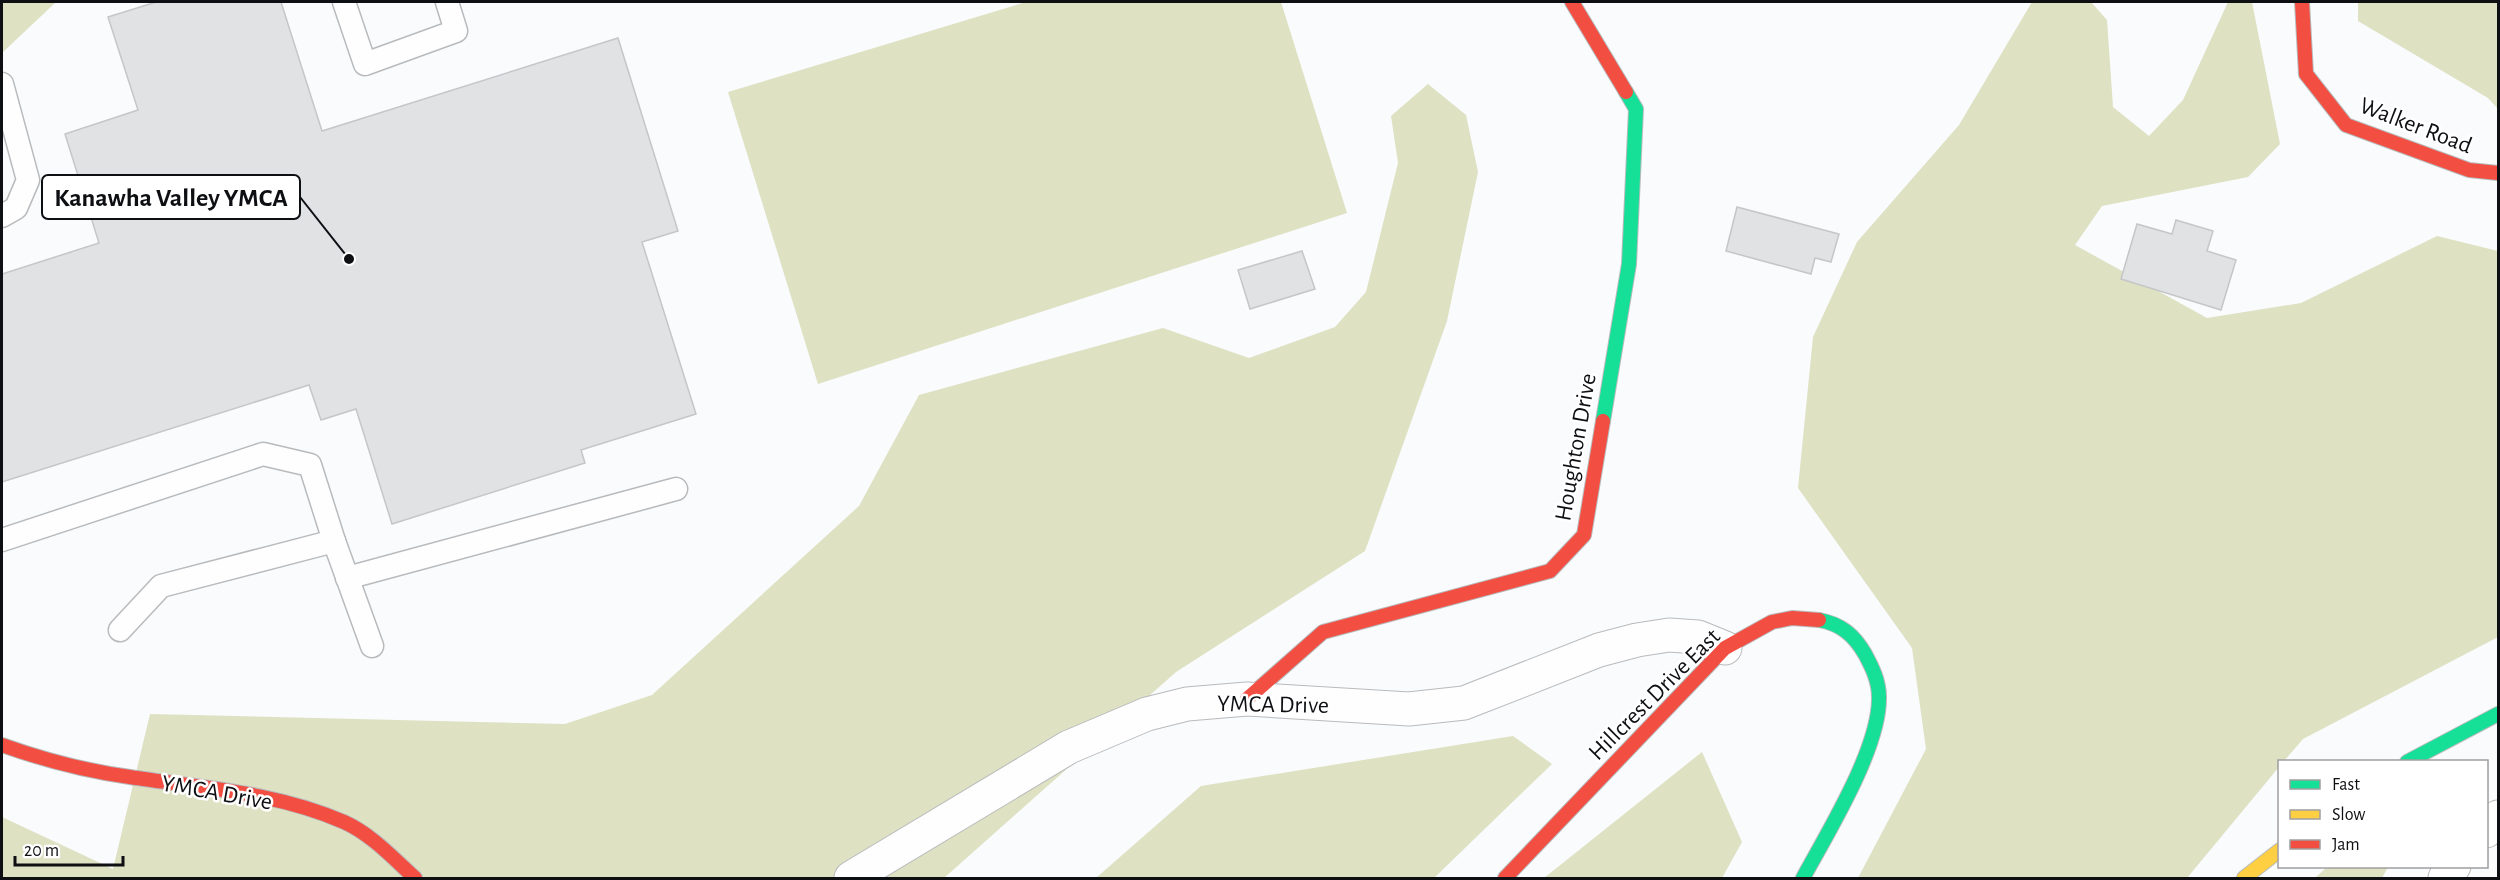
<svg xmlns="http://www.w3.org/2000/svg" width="2500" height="880" font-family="'Alegreya Sans',sans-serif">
  <rect width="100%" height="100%" fill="#f9fbfd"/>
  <g fill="#dee1c2">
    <polygon points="2,2 56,2 2,53"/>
    <polygon points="1026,2 1281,2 1347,213 818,384 728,92"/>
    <polygon points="2032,2 2091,2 2107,20 2113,107 2149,136 2183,100 2228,2 2252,2 2280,144 2248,177 2102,206 2075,245 2207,318 2301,303 2437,236 2498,251 2498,637 2303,739 2284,761 2280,762 2279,767 2187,878 1858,878 1926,749 1912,648 1798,488 1813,337 1857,242 1959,125"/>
    <polygon points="2358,2 2498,2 2498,109 2488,98 2358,21"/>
    <polygon points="1428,84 1466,115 1478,172 1447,321 1365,551 1176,672 944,878 2,878 2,817 113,869 150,714 565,724 652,695 859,506 919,395 1163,328 1249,358 1335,327 1366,292 1398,163 1391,116"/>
    <polygon points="1513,736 1552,764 1434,878 1096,878 1201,786"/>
    <polygon points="1702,752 1742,842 1722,878 1544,878"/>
    <polygon points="2327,867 2327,866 2388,867 2382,878 2315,878"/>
  </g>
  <g fill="#e0e2e4" stroke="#c5c6c8" stroke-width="1.5">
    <polygon points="156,2 281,2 322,131 618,38 678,231 642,242 696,414 581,450 585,463 392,524 356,409 321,420 309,385 2,482 2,274 99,243 65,134 138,110 108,17"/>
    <polygon points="1737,207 1839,234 1831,262 1815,258 1811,274 1726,251"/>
    <polygon points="2176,220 2213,231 2207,251 2236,260 2221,310 2121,279 2137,224 2172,234"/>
    <polygon points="1302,251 1315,289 1250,309 1238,270"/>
  </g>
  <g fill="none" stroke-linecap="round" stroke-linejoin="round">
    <g stroke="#b8babc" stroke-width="25">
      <g id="lane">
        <polyline points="344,2 365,64 456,31 447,2"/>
        <polyline points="2,84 28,180 16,208 2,216"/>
        <polyline points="2,540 263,454 310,465 334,541"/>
        <polyline points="347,578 676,489"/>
        <polyline points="120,630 161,586 334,541 372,646"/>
      </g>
    </g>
    <g stroke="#b8babc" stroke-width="35">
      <g id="street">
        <polyline points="2486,831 2498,817"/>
        <polyline points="851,878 1069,747 1147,714 1187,704 1247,699 1409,709 1464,703 1599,650 1637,640 1669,635 1698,637 1725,648"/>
        <polyline points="2445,878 2454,866"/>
      </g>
    </g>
    <g stroke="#b8babc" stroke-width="16">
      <g id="fast">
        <polyline points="1603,421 1629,264 1636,109 1626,92"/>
        <polyline points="2407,762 2498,714"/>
        <path d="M1803 878C1828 832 1880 748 1879 697 1879 681 1872 667 1865 654 1854 635 1841 624 1819 620"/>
      </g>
    </g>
    <g stroke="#b8babc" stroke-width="16">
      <polyline id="slow" points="2244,878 2280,850"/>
    </g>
    <g stroke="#b8babc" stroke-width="16">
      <g id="jam">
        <polyline points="1572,2 1626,92"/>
        <polyline points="2302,2 2306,74 2346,125 2469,170 2498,173"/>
        <polyline points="1247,699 1323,632 1550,571 1584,535 1603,421"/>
        <path d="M2 745C44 760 86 771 130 777 201 788 276 792 344 822 371 834 393 858 415 878"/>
        <polyline points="1505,878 1725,648 1772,622 1792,618 1819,620"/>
      </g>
    </g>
    <use href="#lane" stroke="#fefeff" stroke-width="22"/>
    <use href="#street" stroke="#fefeff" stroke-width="33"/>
    <use href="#fast" stroke="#16e098" stroke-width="14"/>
    <use href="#slow" stroke="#ffcf43" stroke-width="14"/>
    <use href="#jam" stroke="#f24e42" stroke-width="14"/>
  </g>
  <g text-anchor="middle" stroke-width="5" stroke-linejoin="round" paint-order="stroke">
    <g font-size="24" fill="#0e0f12" stroke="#fff">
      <text transform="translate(2416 125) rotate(21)" y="8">Walker Road</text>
      <text transform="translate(1575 447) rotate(-80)" y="8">Houghton Drive</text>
      <text transform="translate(1654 694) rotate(-45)" y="8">Hillcrest Drive East</text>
      <text transform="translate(1273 704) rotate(1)" y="8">YMCA Drive</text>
      <text transform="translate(217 792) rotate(10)" y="8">YMCA Drive</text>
    </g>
  </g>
  <path fill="none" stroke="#0e0f12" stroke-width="2" d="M349 259L300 197"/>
  <circle fill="#0e0f12" stroke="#fff" stroke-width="2" cx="349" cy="259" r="6"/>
  <rect fill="#fff" stroke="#0e0f12" stroke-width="2" x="42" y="175" width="258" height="44" rx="6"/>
  <g font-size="26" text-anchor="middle" font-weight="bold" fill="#0e0f12">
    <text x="171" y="206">Kanawha Valley YMCA</text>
  </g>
  <rect width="2500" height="880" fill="none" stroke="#0e0f12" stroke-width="6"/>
  <rect x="2278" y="760" width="210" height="108" fill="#ffffff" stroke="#9f9fa0" stroke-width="1.5"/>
  <rect x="2290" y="780" width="30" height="9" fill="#16e098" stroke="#9f9fa0" stroke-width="1.5"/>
  <text x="2332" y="790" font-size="18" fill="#0e0f12">Fast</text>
  <rect x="2290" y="810" width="30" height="9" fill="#ffcf43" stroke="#9f9fa0" stroke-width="1.5"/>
  <text x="2332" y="820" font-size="18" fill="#0e0f12">Slow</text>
  <rect x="2290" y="840" width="30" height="9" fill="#f24e42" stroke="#9f9fa0" stroke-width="1.5"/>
  <text x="2332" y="850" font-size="18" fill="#0e0f12">Jam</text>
  <path d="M15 856v9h108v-9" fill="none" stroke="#0e0f12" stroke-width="3"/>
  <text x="24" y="856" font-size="18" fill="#0e0f12" stroke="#ffffff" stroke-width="4.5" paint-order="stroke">20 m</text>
</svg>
